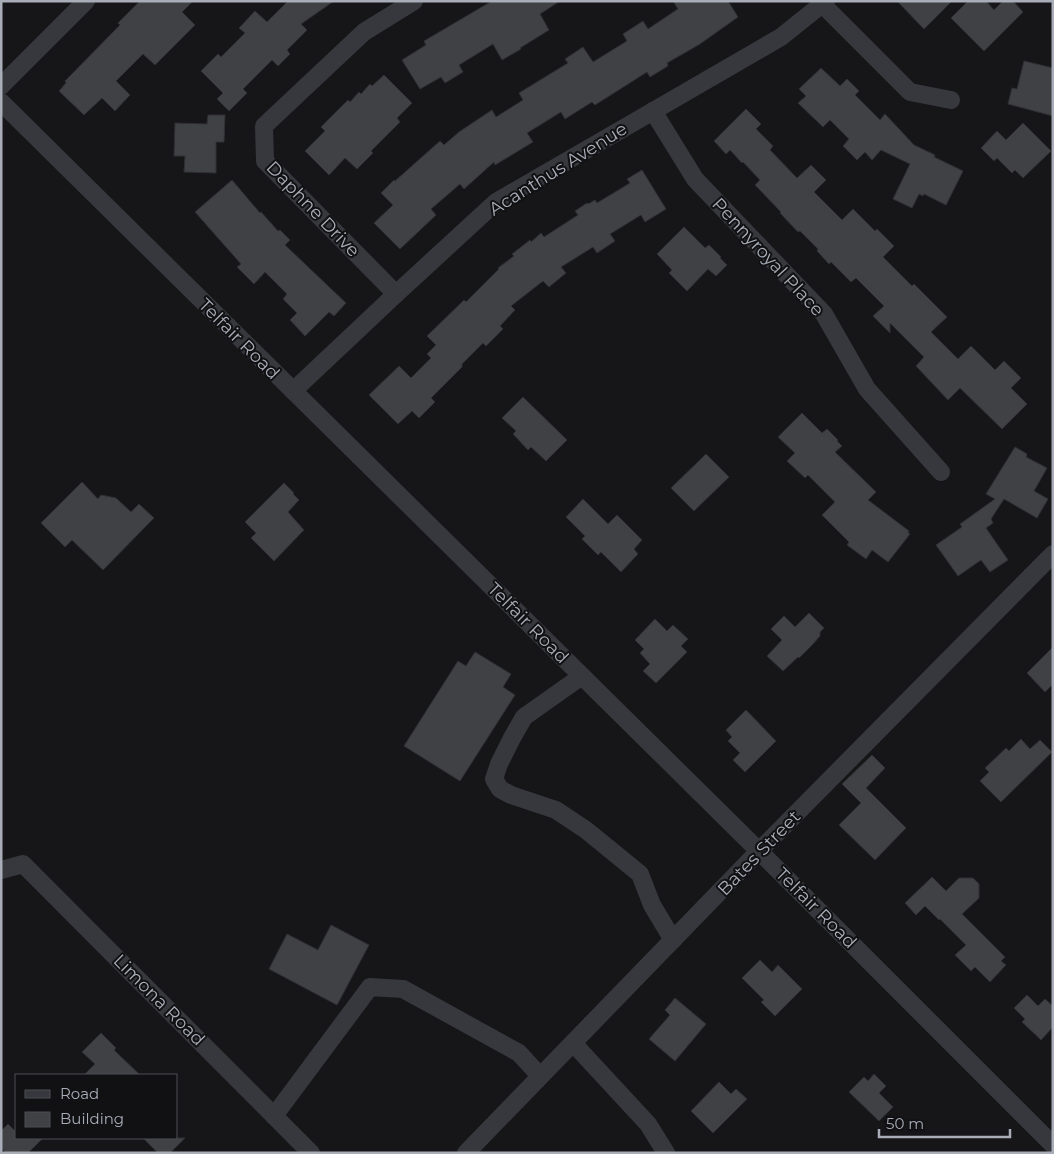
<svg xmlns="http://www.w3.org/2000/svg" width="1054" height="1154" font-family="Montserrat,sans-serif">
  <rect width="100%" height="100%" fill="#161618"/>
  <g fill="#404145" stroke="#303034">
    <polygon points="140,1 193,1 182,12 195,25 155,65 143,54 116,81 130,95 115,111 102,98 84,115 59,91 66,83 65,81 120,25 118,23"/>
    <polygon points="288,1 334,1 301,24 307,30 287,50 290,54 278,66 272,60 243,89 247,93 229,111 217,99 223,93 201,71 218,54 221,57 245,33 239,28 255,11 267,22"/>
    <polygon points="492,1 560,1 540,14 549,30 520,48 521,49 502,60 493,44 459,65 463,72 445,83 441,77 420,89 402,60 426,45 424,41"/>
    <polygon points="673,1 728,1 738,17 700,44 667,63 668,66 650,77 647,72 595,105 592,102 565,119 561,112 527,133 533,142 495,165 494,162 464,189 460,184 431,209 436,215 400,249 374,223 393,205 381,193 394,180 395,181 440,141 444,145 459,132 492,110 496,117 523,100 519,93 568,63 565,59 583,47 593,62 627,41 623,34 643,21 648,29 678,9"/>
    <polygon points="897,1 952,1 924,29"/>
    <polygon points="968,1 986,1 994,10 1003,1 1013,1 1023,12 984,51 951,18"/>
    <polygon points="1024,61 1053,68 1053,116 1008,104 1012,88 1017,89"/>
    <polygon points="821,68 840,86 847,79 859,91 855,95 880,120 885,114 914,145 935,155 934,157 963,171 946,205 924,194 923,196 919,194 912,208 893,199 910,164 881,150 872,160 865,152 857,160 843,146 849,139 830,120 823,127 798,103 806,96 799,89"/>
    <polygon points="384,75 412,103 397,118 400,122 371,151 373,153 357,169 345,158 329,175 305,151 325,131 321,127 348,100 350,102 359,92 361,94 370,84 372,86"/>
    <polygon points="746,109 761,124 756,129 773,146 770,150 797,178 811,165 826,180 814,192 842,220 853,209 875,231 877,229 894,246 883,257 912,286 914,284 947,317 931,332 958,359 971,346 995,370 1004,361 1021,378 1011,388 1027,404 1002,429 960,388 948,400 916,366 924,357 890,323 890,333 873,316 884,306 856,278 851,282 831,262 829,264 817,251 818,249 800,231 798,232 780,213 781,212 755,185 760,180 743,162 742,163 730,150 726,154 714,141"/>
    <polygon points="208,115 225,115 224,142 216,142 216,173 184,172 185,156 174,156 175,123 207,124"/>
    <polygon points="1023,123 1051,151 1023,178 1015,170 1012,173 997,158 994,161 981,148 997,131 1006,140"/>
    <polygon points="642,170 666,209 645,222 641,215 610,234 615,241 597,253 593,247 561,267 566,273 549,287 543,281 511,306 515,310 500,326 503,329 486,346 483,343 462,364 462,367 431,398 435,402 419,418 412,411 398,424 369,395 399,366 411,378 431,358 427,354 436,345 427,336 464,300 466,302 499,269 498,268 514,256 512,254 530,240 531,242 541,233 544,237 578,215 575,211 587,203 588,204 595,200 597,203 630,183 627,179"/>
    <polygon points="232,180 260,213 261,212 278,231 280,230 290,240 285,245 346,303 334,316 329,312 305,336 290,320 297,313 283,299 287,294 265,272 254,284 237,267 241,264 195,212"/>
    <polygon points="684,227 705,248 709,245 721,257 720,258 727,265 716,276 708,269 687,291 669,273 672,270 657,254"/>
    <polygon points="523,397 567,440 546,461 531,447 528,450 513,434 516,431 502,418"/>
    <polygon points="802,413 822,433 827,429 838,440 837,441 842,446 835,452 876,492 868,500 909,531 908,533 910,534 888,562 872,550 866,559 847,545 849,542 822,515 835,502 808,475 805,478 787,461 795,453 778,437"/>
    <polygon points="1015,447 1027,454 1026,457 1047,468 1034,491 1048,499 1037,518 1004,499 991,519 993,523 986,528 1008,560 990,572 981,560 958,576 936,545 962,527 960,524 995,499 986,494"/>
    <polygon points="706,454 729,477 694,511 671,488"/>
    <polygon points="82,482 98,499 101,495 116,498 131,512 139,504 154,518 103,570 72,540 65,547 41,523"/>
    <polygon points="284,483 294,493 293,494 299,500 288,512 304,530 274,561 251,538 256,533 245,522"/>
    <polygon points="583,499 608,524 617,515 642,540 634,549 638,554 621,572 601,552 598,555 582,539 585,536 566,517"/>
    <polygon points="809,613 824,628 820,632 820,636 813,644 799,658 798,657 783,671 767,656 782,640 771,629 784,616 795,627"/>
    <polygon points="655,619 667,631 673,625 688,639 681,646 687,652 656,683 643,671 650,664 640,653 644,649 635,640"/>
    <polygon points="1053,647 1053,684 1045,692 1027,673"/>
    <polygon points="475,652 511,674 503,687 515,695 460,781 404,746 458,661 466,666"/>
    <polygon points="746,710 776,741 745,772 733,760 740,753 728,741 732,737 726,730"/>
    <polygon points="1021,739 1030,749 1040,740 1052,752 1001,802 980,781 989,772 985,768 1006,748 1009,751"/>
    <polygon points="872,755 885,768 866,788 906,828 875,860 839,825 861,803 842,784"/>
    <polygon points="932,877 946,891 959,878 973,878 979,884 979,898 962,914 1005,957 1001,961 1006,965 990,982 975,967 971,971 955,955 966,945 940,919 939,920 925,906 916,915 905,903"/>
    <polygon points="331,925 369,945 337,1005 269,969 287,934 318,950"/>
    <polygon points="760,960 772,972 778,965 802,989 775,1016 761,1002 764,1000 742,978"/>
    <polygon points="1027,995 1038,1006 1045,999 1053,1006 1053,1027 1041,1040 1022,1022 1025,1019 1014,1008"/>
    <polygon points="675,998 706,1024 675,1061 649,1039 670,1015 665,1010"/>
    <polygon points="101,1033 116,1048 114,1050 140,1075 84,1075 95,1064 82,1052"/>
    <polygon points="874,1074 886,1086 879,1093 893,1107 879,1121 849,1092 864,1077 868,1081"/>
    <polygon points="719,1082 731,1094 736,1089 747,1099 713,1133 691,1111"/>
    <polygon points="8,1124 16,1132 16,1138 43,1138 28,1153 6,1153 1,1148 1,1131"/>
    <polygon points="143,1138 185,1138 170,1153 158,1153"/>
  </g>
  <g fill="none" stroke-linecap="round" stroke-linejoin="round">
    <g stroke="#37383d" stroke-width="18">
      <polyline points="823,5 910,92 951,100"/>
      <polyline points="1,86 86,1"/>
      <polyline points="1,102 759,851 1053,1145"/>
      <polyline points="653,111 695,179 824,314 867,389 941,472"/>
      <polyline points="396,294 265,161 264,126 364,32 414,1"/>
      <polyline points="293,391 396,294 496,202 781,37 826,1"/>
      <polyline points="582,676 524,717 512,738 499,764 494,779 500,789 511,795 556,810 586,830 640,874 652,905 673,940"/>
      <polyline points="1,870 23,864 311,1153"/>
      <polyline points="573,1043 648,1124 666,1153"/>
      <polyline points="274,1116 370,987 403,989 519,1053 540,1076"/>
      <polyline points="466,1153 759,851 1053,554"/>
    </g>
  </g>
  <g text-anchor="middle" stroke-width="4" stroke-linejoin="round" paint-order="stroke">
    <g font-size="18" fill="#a8adb8" stroke="#111113">
      <text transform="translate(558 169) rotate(-32)" y="6">Acanthus Avenue</text>
      <text transform="translate(313 209) rotate(46)" y="6">Daphne Drive</text>
      <text transform="translate(768 257) rotate(47)" y="6">Pennyroyal Place</text>
      <text transform="translate(239 339) rotate(45)" y="6">Telfair Road</text>
      <text transform="translate(528 623) rotate(45)" y="6">Telfair Road</text>
      <text transform="translate(759 853) rotate(-46)" y="6">Bates Street</text>
      <text transform="translate(816 908) rotate(45)" y="6">Telfair Road</text>
      <text transform="translate(159 1000) rotate(45)" y="6">Limona Road</text>
    </g>
  </g>
  <rect width="1054" height="1154" fill="none" stroke="#a8adb8" stroke-width="5"/>
  <rect x="15" y="1074" width="162" height="65" fill="#111113" stroke="#4d4f55"/>
  <rect x="25" y="1090" width="25" height="8" fill="#37383d" stroke="#4d4f55"/>
  <text x="60" y="1099" font-size="15" fill="#a8adb8">Road</text>
  <rect x="25" y="1112" width="25" height="15" fill="#404145" stroke="#4d4f55"/>
  <text x="60" y="1124" font-size="15" fill="#a8adb8">Building</text>
  <path d="M879 1129v8h131v-8" fill="none" stroke="#a8adb8" stroke-width="2.5"/>
  <text x="886" y="1129" font-size="15" fill="#a8adb8" stroke="#111113" stroke-width="4" paint-order="stroke">50 m</text>
</svg>
